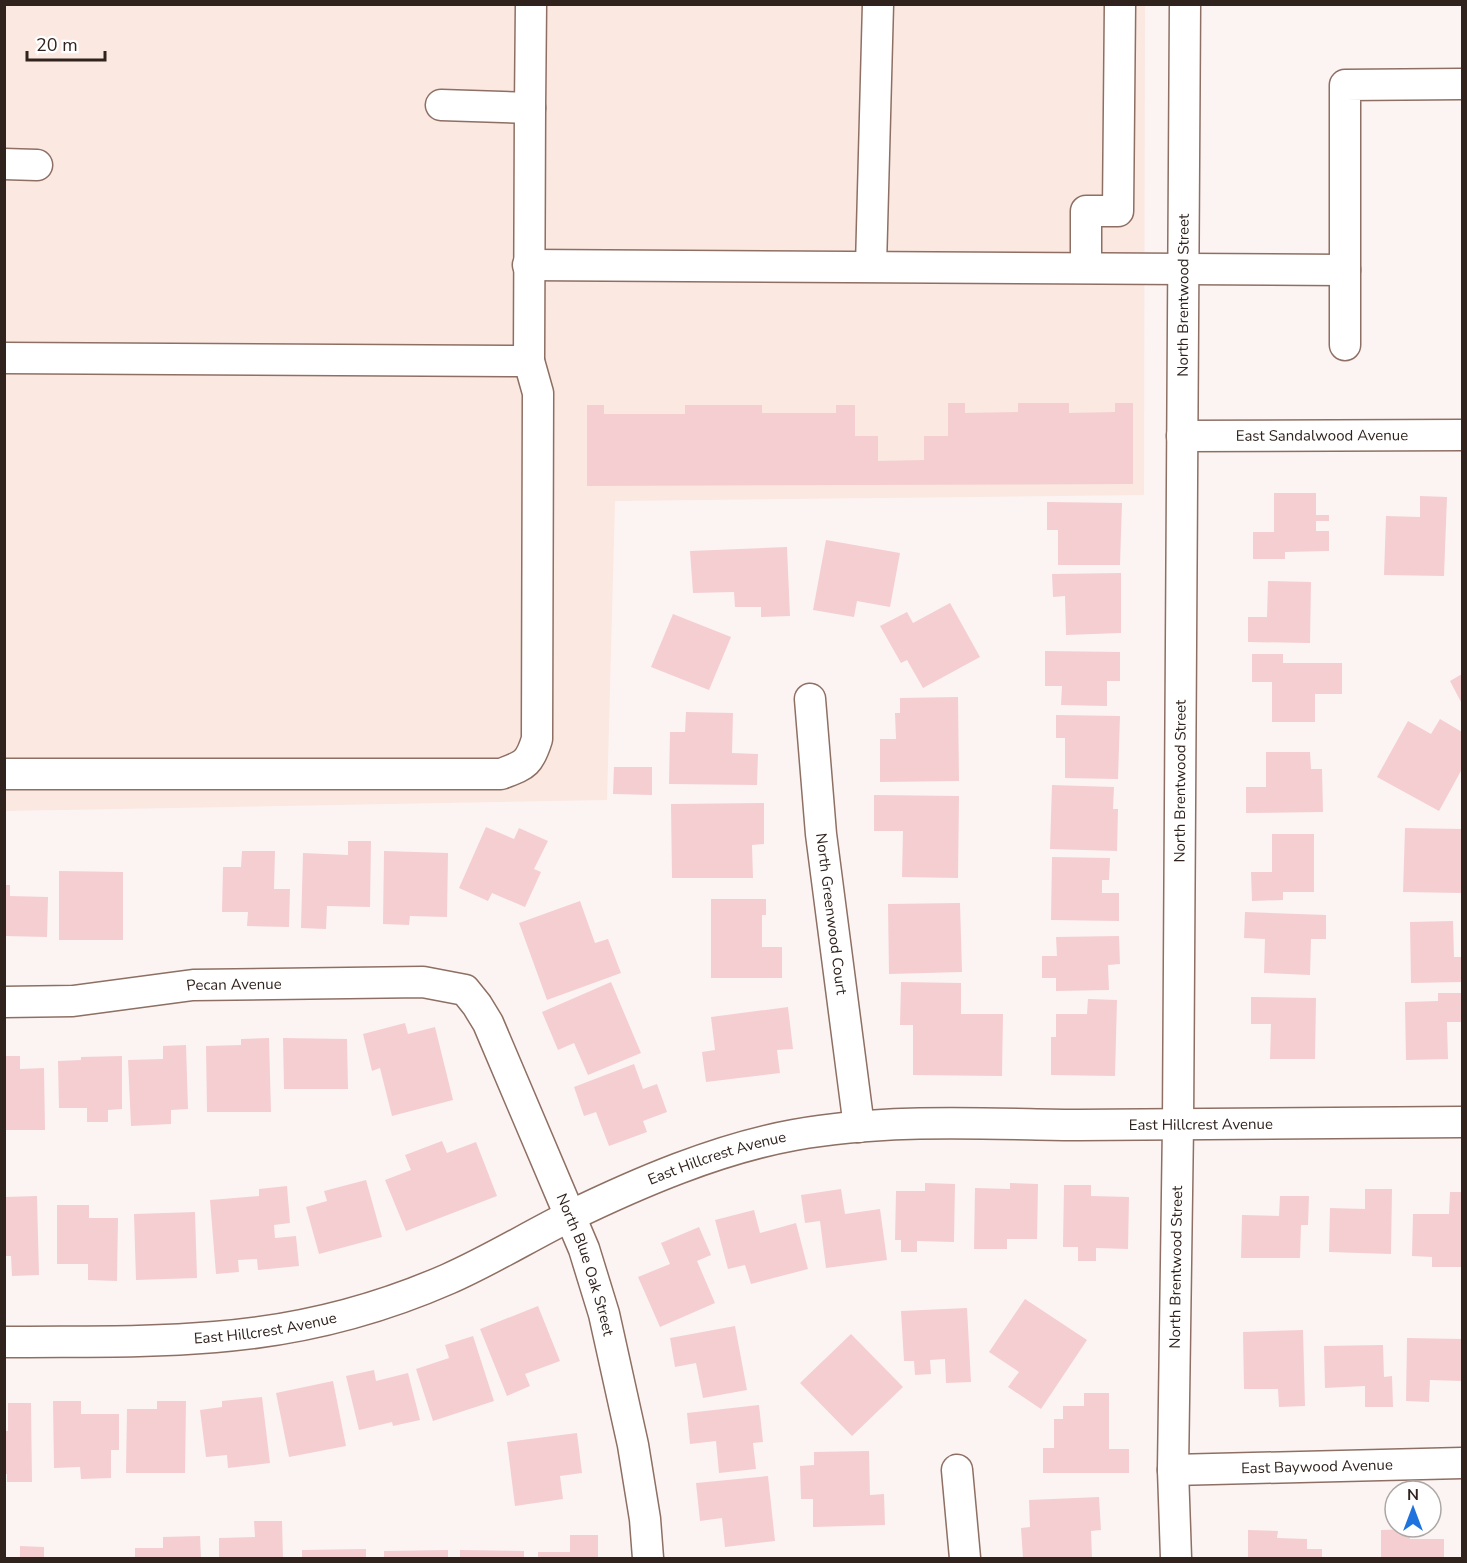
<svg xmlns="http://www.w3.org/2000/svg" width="1467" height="1563" font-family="'Nunito Sans',sans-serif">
  <rect width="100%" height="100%" fill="#fcf4f2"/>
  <polygon fill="#fae8e1" points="4,5 1145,5 1144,495 615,501 607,800 5,811"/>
  <g fill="#f5ced1">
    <polygon points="948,403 965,403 965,413 1018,412 1018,403 1069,403 1069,413 1115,412 1115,403 1133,403 1133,484 587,486 587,405 604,405 604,414 685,414 685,405 762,405 762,413 836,413 836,405 855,405 855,436 878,436 878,461 924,460 924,436 948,436"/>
    <polygon points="1274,493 1316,493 1316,515 1329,515 1329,521 1316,521 1316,531 1329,531 1329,551 1285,552 1285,559 1253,559 1253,532 1274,532"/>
    <polygon points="1420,496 1447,497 1444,576 1384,575 1386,516 1420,517"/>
    <polygon points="1047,502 1122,503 1120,565 1058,565 1058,530 1047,530"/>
    <polygon points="826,540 900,553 890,607 857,601 854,617 813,610"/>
    <polygon points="787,547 790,616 761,617 761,607 735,607 734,592 693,593 690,551"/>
    <polygon points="1121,573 1121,633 1066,635 1065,596 1053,597 1052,574"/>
    <polygon points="1268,581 1311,582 1310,643 1248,642 1248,617 1267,617"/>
    <polygon points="950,603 980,657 923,688 907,660 901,663 880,626 907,612 913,623"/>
    <polygon points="673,614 731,637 709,690 651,667"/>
    <polygon points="1045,651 1120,652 1120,681 1107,681 1107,706 1061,705 1062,686 1045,686"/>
    <polygon points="1252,654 1283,654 1283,663 1342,663 1342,694 1315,694 1315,722 1272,722 1272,682 1252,682"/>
    <polygon points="1462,674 1462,704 1450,681"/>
    <polygon points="958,697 959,781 880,782 880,739 896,739 895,713 900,713 900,698"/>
    <polygon points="686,712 733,713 732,753 758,754 757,785 669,784 670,732 685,732"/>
    <polygon points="1056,715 1120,716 1118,779 1065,778 1065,738 1056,738"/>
    <polygon points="1440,719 1462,732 1462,769 1439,811 1377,777 1408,721 1431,734"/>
    <polygon points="1266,752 1310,752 1311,769 1322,769 1323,812 1246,813 1246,787 1266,787"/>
    <polygon points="614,767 652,767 652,795 613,794"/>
    <polygon points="1052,785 1114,787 1113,809 1118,809 1117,851 1050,849"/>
    <polygon points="874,795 959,796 958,878 902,877 903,831 874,831"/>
    <polygon points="764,803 764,844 752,845 753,878 672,878 671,804"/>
    <polygon points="486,827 514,839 519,828 548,841 534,869 541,872 525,907 492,893 488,901 459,888"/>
    <polygon points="1405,828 1462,829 1462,893 1403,892"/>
    <polygon points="1272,834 1314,834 1314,892 1283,892 1283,900 1252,901 1251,872 1272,872"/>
    <polygon points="348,841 371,841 370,907 327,906 326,929 301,928 303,853 348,855"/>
    <polygon points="242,851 275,851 274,889 290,889 289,927 247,926 248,912 222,912 223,867 241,867"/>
    <polygon points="384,851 448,853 447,917 410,916 409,925 383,924"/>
    <polygon points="1052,857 1110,858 1109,880 1102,880 1102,893 1119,893 1119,921 1051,920"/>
    <polygon points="59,871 123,872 123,940 59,940"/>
    <polygon points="4,885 10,885 10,896 48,897 47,937 4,936"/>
    <polygon points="711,899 766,899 766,915 762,915 762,947 782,947 782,978 711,978"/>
    <polygon points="580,901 595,943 608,939 621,973 547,1000 519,923"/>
    <polygon points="960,903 962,972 889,974 888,904"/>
    <polygon points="1245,912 1326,915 1326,939 1311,939 1310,975 1264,973 1265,939 1244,938"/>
    <polygon points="1453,921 1454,957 1462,957 1462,982 1411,983 1410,922"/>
    <polygon points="1119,936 1120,964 1108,965 1109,990 1056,991 1056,978 1042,978 1042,956 1057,956 1056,937"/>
    <polygon points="611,982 641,1053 588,1075 574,1043 558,1050 542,1012"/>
    <polygon points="901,982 961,983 961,1014 1003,1014 1002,1076 913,1075 913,1025 900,1025"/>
    <polygon points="1438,993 1462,993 1462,1022 1447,1022 1448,1059 1406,1060 1405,1002 1438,1001"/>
    <polygon points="1251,997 1316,998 1315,1059 1270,1059 1271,1024 1251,1024"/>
    <polygon points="1088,999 1117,1000 1115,1076 1051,1075 1051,1037 1056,1037 1056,1014 1087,1014"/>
    <polygon points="788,1007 793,1049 777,1050 780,1073 706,1082 702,1052 715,1050 711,1017"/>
    <polygon points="405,1023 408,1034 435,1027 453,1100 392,1116 380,1068 372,1071 363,1034"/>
    <polygon points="269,1038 271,1112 207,1112 206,1046 241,1045 241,1039"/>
    <polygon points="283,1038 347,1039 348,1089 284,1089"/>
    <polygon points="186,1045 188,1109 171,1110 171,1124 131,1126 128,1060 163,1059 163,1046"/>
    <polygon points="4,1056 20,1056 20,1069 44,1068 45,1130 4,1130"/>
    <polygon points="122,1056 122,1109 108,1110 108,1122 87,1122 87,1108 59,1108 58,1061 81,1060 81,1057"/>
    <polygon points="634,1064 643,1089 657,1084 667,1112 643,1121 647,1132 609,1146 596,1112 584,1116 574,1087"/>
    <polygon points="442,1141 447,1153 476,1142 497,1196 406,1231 385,1180 411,1170 405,1155"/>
    <polygon points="366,1180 382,1237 319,1254 306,1207 327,1201 324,1191"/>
    <polygon points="925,1183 955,1184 954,1242 917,1241 917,1252 901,1252 901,1240 895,1240 896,1191 925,1191"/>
    <polygon points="1010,1183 1038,1184 1037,1239 1007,1239 1007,1249 974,1249 975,1188 1010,1189"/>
    <polygon points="1064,1185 1091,1185 1091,1196 1129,1197 1128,1249 1096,1248 1096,1261 1078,1261 1078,1247 1063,1247"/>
    <polygon points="287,1186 290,1223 274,1225 275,1238 296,1236 299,1266 258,1270 257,1259 238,1260 239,1272 216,1274 210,1200 259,1196 259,1189"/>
    <polygon points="841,1189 845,1214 880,1209 887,1260 826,1268 820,1221 805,1223 801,1195"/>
    <polygon points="1365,1189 1392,1189 1391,1254 1329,1252 1330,1208 1365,1209"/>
    <polygon points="1450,1192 1462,1192 1462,1267 1432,1267 1432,1257 1412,1256 1413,1214 1449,1214"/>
    <polygon points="37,1196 39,1275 12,1276 11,1256 4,1256 4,1197"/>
    <polygon points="1280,1196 1309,1196 1308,1225 1301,1225 1300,1258 1241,1258 1242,1215 1279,1216"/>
    <polygon points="57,1205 89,1205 89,1218 118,1218 117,1281 88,1280 88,1264 57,1264"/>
    <polygon points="754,1210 760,1233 796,1223 808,1269 751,1284 745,1265 728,1269 715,1220"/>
    <polygon points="195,1212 197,1278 136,1280 134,1214"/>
    <polygon points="699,1227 711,1255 697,1261 715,1303 660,1327 638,1277 670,1264 661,1243"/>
    <polygon points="1025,1299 1087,1340 1041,1409 1008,1387 1019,1372 989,1352"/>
    <polygon points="538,1306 560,1361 525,1374 530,1386 507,1396 480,1329"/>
    <polygon points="967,1308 971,1382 946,1383 945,1359 930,1360 931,1374 915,1375 914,1361 904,1361 901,1311"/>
    <polygon points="735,1326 747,1390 703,1398 696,1363 675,1367 670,1338"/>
    <polygon points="1303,1330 1305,1406 1279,1407 1278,1389 1244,1389 1243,1332"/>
    <polygon points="851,1334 903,1387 852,1436 800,1383"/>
    <polygon points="473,1336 494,1401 433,1421 416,1369 449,1358 445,1345"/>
    <polygon points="1407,1338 1462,1339 1462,1381 1430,1380 1429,1402 1406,1401"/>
    <polygon points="1383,1345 1384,1377 1392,1376 1393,1407 1365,1407 1365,1386 1325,1388 1324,1346"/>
    <polygon points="374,1370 376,1381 408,1373 420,1420 393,1426 392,1422 359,1430 346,1376"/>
    <polygon points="333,1381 346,1446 289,1457 276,1393"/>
    <polygon points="1084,1393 1109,1393 1109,1449 1129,1449 1129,1473 1043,1473 1043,1448 1054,1448 1054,1419 1063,1419 1063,1406 1084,1406"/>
    <polygon points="262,1397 270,1463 228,1468 227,1455 206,1457 200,1410 222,1407 222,1401"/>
    <polygon points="53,1401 81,1401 81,1414 119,1414 119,1450 111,1450 111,1478 81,1479 80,1467 54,1468"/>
    <polygon points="157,1401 186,1401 185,1473 126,1473 127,1409 157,1409"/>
    <polygon points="8,1403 31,1403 32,1482 7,1482 7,1474 4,1474 4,1431 8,1431"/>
    <polygon points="759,1405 763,1442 753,1443 756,1469 719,1473 716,1441 690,1444 687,1413"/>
    <polygon points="577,1433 582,1473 560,1476 563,1499 515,1506 507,1442"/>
    <polygon points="869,1451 870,1495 884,1494 885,1525 813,1527 813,1499 801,1499 800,1466 814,1465 814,1452"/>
    <polygon points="768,1476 775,1541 725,1547 722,1518 700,1521 696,1483"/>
    <polygon points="1099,1497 1101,1530 1091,1531 1092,1558 1023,1558 1021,1528 1030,1527 1029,1500"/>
    <polygon points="254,1521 282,1521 283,1558 219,1558 219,1538 255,1537"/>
    <polygon points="1410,1529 1410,1539 1444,1539 1444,1558 1381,1558 1381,1530"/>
    <polygon points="1248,1530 1278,1531 1277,1538 1307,1539 1307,1549 1322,1549 1322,1558 1248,1558"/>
    <polygon points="570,1535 598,1535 598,1558 538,1558 538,1552 570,1552"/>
    <polygon points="200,1536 201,1558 135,1558 135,1548 163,1548 163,1537"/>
    <polygon points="20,1546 44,1547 44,1558 20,1558"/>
    <polygon points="366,1549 366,1558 302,1558 302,1550"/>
    <polygon points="448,1550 448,1558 384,1558 384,1551"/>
    <polygon points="460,1550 524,1551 524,1558 460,1558"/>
  </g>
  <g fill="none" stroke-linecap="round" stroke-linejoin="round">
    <g stroke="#8e6f63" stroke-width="33">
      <g id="minor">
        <polyline points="441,105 530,108 531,4"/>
        <polyline points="4,164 37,165"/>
        <polyline points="528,265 1345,270"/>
        <polyline points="871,266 878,4"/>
        <polyline points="1086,267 1086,211 1118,211 1120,4"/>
        <polyline points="1345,345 1345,85 1462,84"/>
        <polyline points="4,358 529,361"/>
        <path id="s1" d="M1182 436 1462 435"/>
        <path id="s2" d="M810 699 821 834 859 1127"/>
        <path d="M4 774H501C524 765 529 765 537 739L538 393 529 361 530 108"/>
        <path id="s3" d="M4 1002 73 1001 193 985 423 982 465 990 477 1005 488 1023 584 1249 604 1314 633 1445 645 1519 648 1558"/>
        <path id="s4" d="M4 1342C74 1341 145 1343 215 1337 294 1331 375 1311 448 1279 489 1261 528 1237 568 1217 638 1183 717 1149 794 1135 887 1118 985 1124 1079 1125 1207 1125 1335 1123 1462 1122"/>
        <polyline points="957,1470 965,1558"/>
        <path id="s5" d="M1173 1470 1462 1463"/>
        <path id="s6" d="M1176 1558 1173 1470 1178 1125 1185 4"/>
      </g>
    </g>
    <use href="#minor" stroke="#fff" stroke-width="30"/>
  </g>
  <g text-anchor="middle" stroke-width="4.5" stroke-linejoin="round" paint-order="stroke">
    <g font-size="15" fill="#30231e" stroke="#fff">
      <text dy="5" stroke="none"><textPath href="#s6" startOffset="1263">North Brentwood Street</textPath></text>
      <text dy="5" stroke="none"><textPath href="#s1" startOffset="140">East Sandalwood Avenue</textPath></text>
      <text dy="5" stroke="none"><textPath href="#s6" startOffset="777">North Brentwood Street</textPath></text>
      <text dy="5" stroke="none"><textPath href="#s2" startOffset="216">North Greenwood Court</textPath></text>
      <text dy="5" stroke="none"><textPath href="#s3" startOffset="231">Pecan Avenue</textPath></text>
      <text dy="5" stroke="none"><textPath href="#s4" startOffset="1236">East Hillcrest Avenue</textPath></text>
      <text dy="5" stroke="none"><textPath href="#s4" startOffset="748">East Hillcrest Avenue</textPath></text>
      <text dy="5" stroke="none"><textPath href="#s3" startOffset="764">North Blue Oak Street</textPath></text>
      <text dy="5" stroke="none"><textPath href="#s6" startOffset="291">North Brentwood Street</textPath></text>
      <text dy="5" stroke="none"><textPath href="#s4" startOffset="262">East Hillcrest Avenue</textPath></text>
      <text dy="5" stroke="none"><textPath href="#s5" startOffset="144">East Baywood Avenue</textPath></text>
    </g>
  </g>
  <rect width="1467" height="1563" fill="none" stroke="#30231e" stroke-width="12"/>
  <g transform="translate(1413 1509)"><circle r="28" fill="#ffffff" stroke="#aca7a5" stroke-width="1.5"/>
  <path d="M0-4.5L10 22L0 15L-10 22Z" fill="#1f73de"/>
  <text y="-9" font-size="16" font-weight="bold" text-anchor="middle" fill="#30231e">N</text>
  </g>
  <path d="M27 51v9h78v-9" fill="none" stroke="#30231e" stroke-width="3"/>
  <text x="36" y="51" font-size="18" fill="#30231e" stroke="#ffffff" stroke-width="4.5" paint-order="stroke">20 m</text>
</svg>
